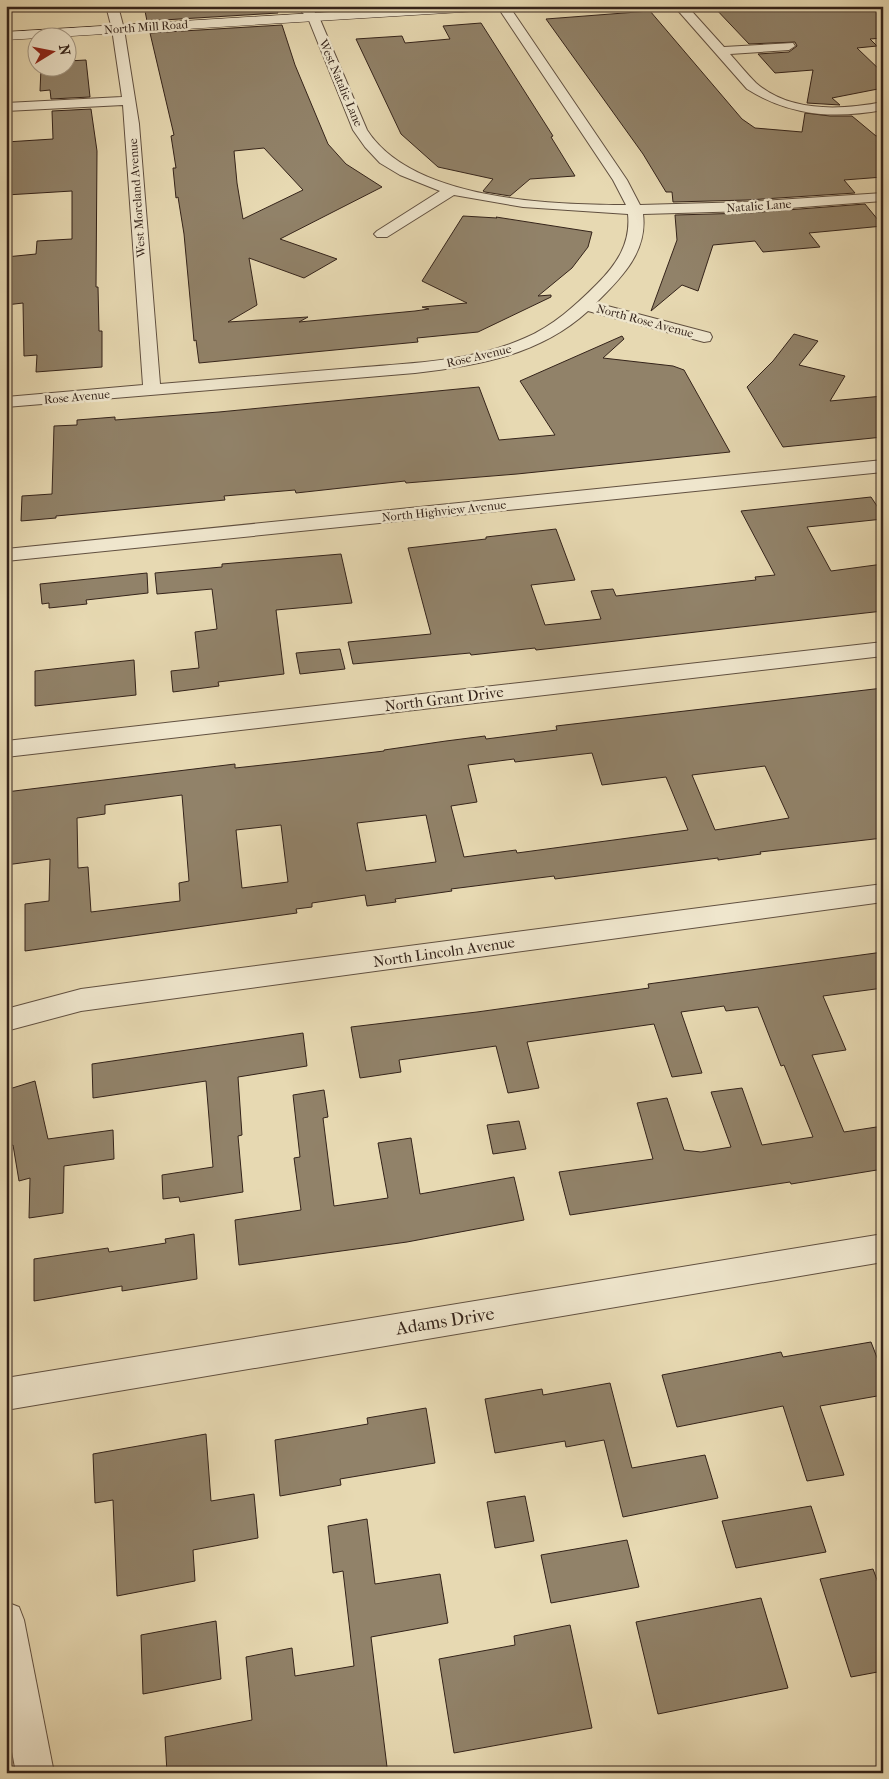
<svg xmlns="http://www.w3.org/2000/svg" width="889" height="1779" font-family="'IM FELL French Canon',serif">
  <rect width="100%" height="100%" fill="#e7d9b2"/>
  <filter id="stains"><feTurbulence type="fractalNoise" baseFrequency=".004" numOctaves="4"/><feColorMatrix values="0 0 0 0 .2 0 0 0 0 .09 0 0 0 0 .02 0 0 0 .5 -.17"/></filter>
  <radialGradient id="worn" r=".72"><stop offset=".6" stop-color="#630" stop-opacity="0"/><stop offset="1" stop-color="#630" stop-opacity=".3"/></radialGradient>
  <g fill="#918269" stroke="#34231a" fill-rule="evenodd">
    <polygon points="144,6 275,6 278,13 147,21"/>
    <polygon points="713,6 870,6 883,13 883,38 870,39 877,46 857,48 883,73 883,88 832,98 840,105 807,103 813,70 775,73 758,54 789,52 797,46 795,42 749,44"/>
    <polygon points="650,11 742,119 755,128 802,132 805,113 830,116 852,116 876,136 883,135 883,177 844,180 855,193 748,200 673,202 672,192 666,192 643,154 546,19"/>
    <polygon points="481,23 553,136 551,137 575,176 530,179 510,196 485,192 483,191 493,179 438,167 401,134 356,39 402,36 405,43 450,39 443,26"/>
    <path d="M282 25 295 65 328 144 346 164 382 187 280 239 337 259 304 278 249 258 257 305 228 322 308 317 299 322 415 311 429 309 422 307 467 303 422 281 463 216 497 218 496 217 592 232 588 247 572 268 538 296 551 295V297L478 332 417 338 418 342 199 363 196 340 194 341 184 234 178 197 176 198 173 168H176L171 136 174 135 150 33ZM264 148 303 190 243 219 237 183 234 151Z"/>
    <polygon points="86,60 90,97 51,99 50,90 40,91 41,68 68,68 68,61"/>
    <polygon points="91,109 97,151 96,287 98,287 99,331 102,331 102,367 36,372 37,355 24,356 23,303 6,305 6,257 36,254 37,241 72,239 72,191 6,195 6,142 53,139 52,111"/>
    <polygon points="865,204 883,226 809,233 820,247 763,252 755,241 713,245 698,291 682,285 651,311 677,240 675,215 748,213"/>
    <polygon points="794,334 818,341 799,365 845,376 830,401 883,396 883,437 783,447 747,387 773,361"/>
    <polygon points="622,336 624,339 603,358 673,366 684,370 730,452 517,474 406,483 405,481 296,493 295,490 224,496 225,500 56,516 56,518 21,521 22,496 52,494 54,426 77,425 77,420 115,417 115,420 219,412 479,387 499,440 555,435 520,381"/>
    <polygon points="871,497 883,515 883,519 807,527 831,571 883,564 883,611 536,650 535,648 471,655 470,653 353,664 348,642 431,634 408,548 486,539 486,537 556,529 575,580 531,585 545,625 601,619 591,591 613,589 616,596 756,580 755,577 775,575 741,511"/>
    <polygon points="341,554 352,603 276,610 284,674 218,682 219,686 173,692 171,671 199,668 195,632 217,629 212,589 157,594 155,573 222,567 222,564"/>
    <polygon points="147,573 148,593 86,600 87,604 49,608 49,603 42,604 40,584"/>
    <polygon points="340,649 345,669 300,674 296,653"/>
    <polygon points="134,660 136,695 35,706 35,671"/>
    <path d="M883 688V838L760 852 761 854 718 860V858L555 879 554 876 451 889 452 891 395 899 396 902 367 906 365 895 312 903V907L296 909 297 913 25 951V904L49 901 50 859 6 865V792L235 764V768L300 761 384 751V750L446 741 485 736 486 739 557 730 556 726ZM592 753 602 785 666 777 688 830 517 853 516 850 464 857 451 806 477 802 468 765 514 759 515 762ZM765 766 789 818 715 830 692 775ZM182 795 189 881 179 883 180 901 91 912 88 867 78 868 77 818 105 814V805ZM426 815 436 862 366 871 357 823ZM281 825 288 882 242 888 236 830Z"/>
    <polygon points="883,952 883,988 823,996 846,1050 812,1055 844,1132 883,1126 883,1169 791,1184 790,1182 570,1215 559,1172 653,1159 637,1103 667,1098 684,1150 701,1152 731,1147 711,1092 742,1088 762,1145 813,1137 784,1065 781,1066 758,1007 726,1011 724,1006 681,1012 702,1073 672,1077 654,1024 527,1042 539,1088 508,1093 496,1046 399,1060 401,1072 360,1078 351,1027 477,1012 649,988 648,984"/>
    <polygon points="303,1033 307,1066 238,1077 242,1135 238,1136 243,1192 180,1202 179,1197 163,1199 162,1175 213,1167 206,1081 93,1098 92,1064"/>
    <polygon points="35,1081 48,1139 113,1130 114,1159 64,1166 63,1213 29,1218 30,1178 19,1181 13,1145 6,1147 6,1090"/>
    <polygon points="324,1090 328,1117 323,1118 334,1206 388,1198 378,1143 411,1138 420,1194 514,1177 524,1220 407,1242 239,1265 235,1220 301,1210 294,1158 300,1157 293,1095"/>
    <polygon points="519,1121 526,1149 493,1154 487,1125"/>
    <polygon points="194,1234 197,1279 122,1291 122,1286 34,1301 34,1259 108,1248 109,1252 166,1243 165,1239"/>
    <polygon points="871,1342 883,1373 883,1395 820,1406 844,1475 807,1481 783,1406 677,1427 662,1375 781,1352 783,1357"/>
    <polygon points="610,1383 632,1468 705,1455 718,1498 623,1517 604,1440 566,1447 565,1441 495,1453 485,1399 542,1389 543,1395"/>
    <polygon points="426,1408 435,1463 340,1479 341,1485 280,1496 275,1440 368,1424 367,1418"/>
    <polygon points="206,1434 211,1501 254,1494 258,1538 193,1550 195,1581 117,1596 113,1500 95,1503 93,1454"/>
    <polygon points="525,1496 534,1541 495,1548 487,1502"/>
    <polygon points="811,1506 826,1552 736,1568 722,1521"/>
    <polygon points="367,1519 375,1584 440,1574 448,1623 371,1637 387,1767 358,1773 167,1773 165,1737 252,1720 246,1657 292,1648 295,1676 354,1666 343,1571 333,1573 328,1526"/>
    <polygon points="627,1540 639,1587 551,1603 541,1555"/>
    <polygon points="873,1569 883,1596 883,1671 851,1677 820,1579"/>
    <polygon points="761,1598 788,1688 658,1714 636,1622"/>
    <polygon points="216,1621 221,1679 143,1694 141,1635"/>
    <polygon points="570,1625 592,1728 454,1753 439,1659 515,1645 514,1636"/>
  </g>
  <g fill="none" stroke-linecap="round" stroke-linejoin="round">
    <g stroke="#615040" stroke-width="2">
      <g id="street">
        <path d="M106 6H118L124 29 139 124 160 384C225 379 289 373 353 368 410 363 471 362 525 338 553 326 575 306 597 284 617 264 631 243 628 214L523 207 454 195 387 237H377L374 234 377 231 440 191 400 175 380 163 365 147 353 130 308 18 296 6H309L319 17 367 130C412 200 550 205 626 205L613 180 497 6H509L627 180 640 205 748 202 883 193V201L748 211 643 214C648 252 621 278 596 303L710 333 712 337 710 341 704 342 588 311C540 355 477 366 415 373L6 407V397L143 385 123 105 6 111V103L122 97 112 29Z"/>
        <path d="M674 6H687L724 47 793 43 795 46 789 50 730 54C738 63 747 74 756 83 790 113 842 110 883 102V110C834 119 790 116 747 89Z"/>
        <polygon points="883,460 883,472 6,561 6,549"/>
        <polygon points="883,642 883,656 6,757 6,741"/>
        <polygon points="883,884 883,902 81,1011 6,1031 6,1009 81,989"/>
        <polygon points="883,1234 883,1262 6,1410 6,1378"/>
        <polygon points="6,1602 19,1607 24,1620 54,1773 16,1773 6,1720"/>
      </g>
    </g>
    <g stroke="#34231a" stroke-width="1">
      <polygon id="secondary" points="428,6 501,6 495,10 6,40 6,32"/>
    </g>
    <use href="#street" fill="#efe6cd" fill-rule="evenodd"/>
    <use href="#secondary" fill="#efe6cd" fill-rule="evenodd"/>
  </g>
  <g text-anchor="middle" stroke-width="5" stroke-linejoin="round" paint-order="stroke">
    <g font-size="12" fill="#34231a" stroke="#efe6cd">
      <text transform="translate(146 27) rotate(-4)" y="4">North Mill Road</text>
      <text transform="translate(341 83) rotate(67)" y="4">West Natalie Lane</text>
      <text transform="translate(137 198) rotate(-94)" y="4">West Moreland Avenue</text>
      <text transform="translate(759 206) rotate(-4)" y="4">Natalie Lane</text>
      <text transform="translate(645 321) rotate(15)" y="4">North Rose Avenue</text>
      <text transform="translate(479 356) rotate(-13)" y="4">Rose Avenue</text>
      <text transform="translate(77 397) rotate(-5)" y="4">Rose Avenue</text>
      <text transform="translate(444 511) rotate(-6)" y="4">North Highview Avenue</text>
    </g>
    <g font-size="15" fill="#34231a" stroke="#efe6cd">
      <text transform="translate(444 699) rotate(-7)" y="5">North Grant Drive</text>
      <text transform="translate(444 952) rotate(-8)" y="5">North Lincoln Avenue</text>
    </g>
    <g font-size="18" fill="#34231a" stroke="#efe6cd">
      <text transform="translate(445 1321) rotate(-9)" y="6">Adams Drive</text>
    </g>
  </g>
  <rect width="889" height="1779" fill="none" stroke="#e7d9b2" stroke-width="25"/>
  <rect x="8" y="8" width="874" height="1764" fill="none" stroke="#34231a" stroke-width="2.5"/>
  <rect x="12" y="12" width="864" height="1754" fill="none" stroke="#34231a"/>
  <g transform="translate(52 52) rotate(80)"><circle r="24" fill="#efe6cd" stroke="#a49885"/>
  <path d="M0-4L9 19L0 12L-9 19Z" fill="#8f2418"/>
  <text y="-8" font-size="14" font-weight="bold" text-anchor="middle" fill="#34231a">N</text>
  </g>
  <rect width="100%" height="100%" filter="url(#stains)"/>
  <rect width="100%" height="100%" fill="url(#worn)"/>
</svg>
